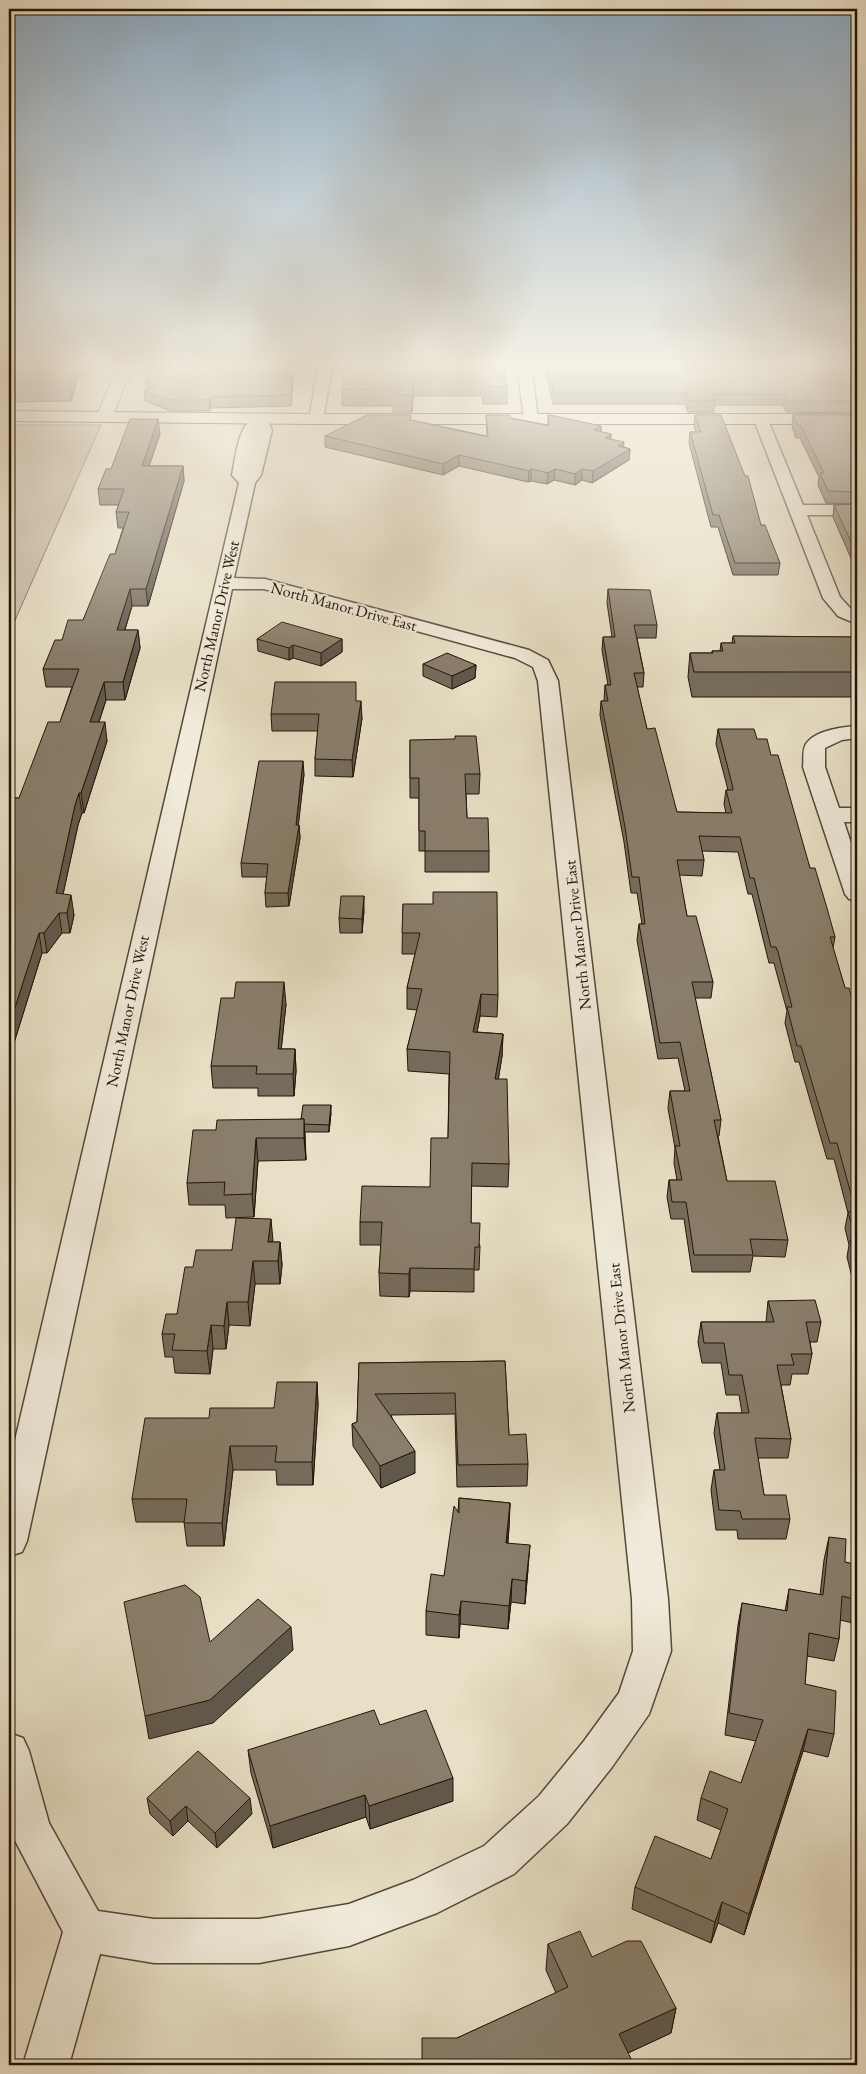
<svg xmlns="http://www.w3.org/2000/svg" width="866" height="2074" font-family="'EB Garamond',serif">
  <rect width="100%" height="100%" fill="#e8e0c6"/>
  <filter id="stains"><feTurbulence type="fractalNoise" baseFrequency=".004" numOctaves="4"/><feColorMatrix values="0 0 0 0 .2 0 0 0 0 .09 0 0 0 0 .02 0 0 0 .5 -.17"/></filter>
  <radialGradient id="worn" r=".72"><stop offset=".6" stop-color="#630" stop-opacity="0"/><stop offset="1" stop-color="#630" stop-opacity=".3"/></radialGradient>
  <polygon fill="#c7bda6" stroke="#756857" points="9,425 101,425 9,634"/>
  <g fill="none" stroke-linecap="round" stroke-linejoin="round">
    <g stroke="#544738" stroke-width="3">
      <g id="minor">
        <polygon points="319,363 333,363 323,419 321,422 311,422 309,419"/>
        <polygon points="517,363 531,363 538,419 536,422 526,422 524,419"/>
        <path d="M260 415 265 416 272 430 261 475 255 483 234 578 265 579 529 650 548 660 558 681 668 1599 671 1651 649 1714 612 1767 567 1824 514 1874 437 1913 349 1946 259 1963H154L100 1954 69 2065H23L63 1932 9 1829V1733L23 1738 29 1751 49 1823 98 1911 154 1919H259L349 1904 413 1880 484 1846 539 1796 584 1741 619 1693 633 1651 632 1599 538 681 533 667 515 658 264 589H232L27 1541 22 1552 9 1556V1466L239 483 232 475C236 456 238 420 260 415Z"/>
        <polygon points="761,416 766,417 768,420 803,505 857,505 857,515 807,515 840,597 850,608 857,612 857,624 838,616 823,598 754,420 756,417"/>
        <path d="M857 726V738L842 740 825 748V767L839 808H857V822H844L857 861V901L849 899 845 894 803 767C804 760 802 750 806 744 815 730 843 727 857 726Z"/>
      </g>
    </g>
    <g stroke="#544738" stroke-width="2">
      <polygon id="tertiary" points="120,363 134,363 112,417 109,420 99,420 96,417"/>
    </g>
    <g stroke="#231408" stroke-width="2">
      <polygon id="secondary" points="9,411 316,414 857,414 857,424 316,424 9,421"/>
    </g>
    <use href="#minor" fill="#f0ebda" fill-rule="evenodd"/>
    <use href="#tertiary" fill="#f0ebda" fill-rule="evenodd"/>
    <use href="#secondary" fill="#f0ebda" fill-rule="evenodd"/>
  </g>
  <g fill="#766c5c" stroke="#231408">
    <polygon points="9,363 66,363 65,364 69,364 69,363 95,363 88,376 78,376 71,401 9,402"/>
    <polygon points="280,363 278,374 292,374 293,384 291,406 211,408 210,411 170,411 145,401 144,391 146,390 145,382"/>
    <polygon points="502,363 507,387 507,404 483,404 482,396 413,396 412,412 393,412 393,406 342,406 342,389"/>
    <polygon points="544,363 857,363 857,413 786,412 783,405 715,405 714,412 688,412 685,404 553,404"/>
    <polygon points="486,415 510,418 548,425 548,415 601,426 601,432 611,434 611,439 624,447 630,449 629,460 592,483 582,480 575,485 554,480 547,484 531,481 528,482 459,466 443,475 325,447 325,436 411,420 487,436"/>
    <polygon points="695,415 761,525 780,563 778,575 733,575 718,527 711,527 689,443 690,432 696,432 694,426"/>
    <polygon points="793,415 857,415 857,504 826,503 818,485 819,477 800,438 796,438 792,426"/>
    <polygon points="160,434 149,466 183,466 184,481 148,606 132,606 125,630 138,630 140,648 125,700 106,700 99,722 107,741 84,813 82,813 78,825 63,894 74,915 70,933 62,933 47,953 42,953 9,1059 9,798 19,798 60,722 72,687 46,687 43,669 62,640 83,620 115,554 123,528 118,528 116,512 119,505 100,505 98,489 111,469"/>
    <polygon points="857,504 857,572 833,517 834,505"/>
    <polygon points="608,589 657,625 656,638 637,638 644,673 643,687 637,687 647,729 677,812 726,813 724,804 726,790 728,790 716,744 718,729 757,739 771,755 810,868 835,937 833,948 845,988 857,1016 857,1297 847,1257 849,1245 845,1228 848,1213 834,1159 827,1159 799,1062 795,1062 785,1023 787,1011 775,967 774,963 769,963 752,894 748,894 738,852 702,851 704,860 702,876 679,875 687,916 713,982 711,998 695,998 721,1120 719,1136 718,1136 727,1181 788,1240 785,1257 753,1256 750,1272 692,1272 684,1219 671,1219 667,1197 669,1180 677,1180 674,1163 675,1148 668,1108 670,1091 685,1091 678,1058 658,1059 637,940 639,924 642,924 637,893 631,893 624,842 600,715 601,701 604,701 605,685 608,685 602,650 603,637 612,637 607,603"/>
    <polygon points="733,636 857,637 857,697 692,697 688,677 690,653 712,653 712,651 720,651 721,643 732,643"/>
    <polygon points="257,639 342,639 342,652 321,666 293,658 289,660 258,651"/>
    <polygon points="423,664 476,665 475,678 452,689 423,676"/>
    <polygon points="357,701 362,718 353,777 315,776 315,759 318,731 272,731 271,714"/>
    <polygon points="410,740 480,774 479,794 466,794 467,818 489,851 489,872 425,872 425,851 419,851 419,798 410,798"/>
    <polygon points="304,774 298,825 299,825 300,838 289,906 266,907 265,893 267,877 242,877 241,863"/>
    <polygon points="403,904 498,995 497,1017 480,1016 477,1032 503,1034 502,1056 498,1079 509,1164 508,1187 471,1186 471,1223 480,1246 479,1270 474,1270 474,1292 410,1291 409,1297 380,1296 379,1273 381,1245 360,1245 360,1222 430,1187 448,1138 449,1074 408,1071 407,1049 417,1010 407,1009 407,988 415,954 402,954"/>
    <polygon points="364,911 362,933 340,933 339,918"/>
    <polygon points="286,1004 281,1049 295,1049 296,1071 294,1096 258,1096 258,1088 213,1088 211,1066"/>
    <polygon points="331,1113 329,1132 305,1132 306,1160 258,1161 254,1217 226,1218 225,1205 189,1205 187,1183 216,1130 301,1119"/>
    <polygon points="273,1242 280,1242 282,1265 280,1284 255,1284 250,1326 229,1325 226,1349 213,1349 210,1374 175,1373 173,1357 165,1357 162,1334 177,1314 193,1267 232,1250"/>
    <polygon points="768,1301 821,1322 817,1342 810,1342 812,1354 808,1374 792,1374 790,1385 781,1385 791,1439 788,1458 758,1458 764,1495 790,1519 786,1539 738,1539 737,1530 716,1530 711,1490 714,1470 720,1470 714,1433 717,1413 742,1413 739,1395 726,1395 721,1363 702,1363 698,1342 701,1322 766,1322"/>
    <polygon points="505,1361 509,1435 528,1464 527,1486 457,1487 455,1414 391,1415 415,1473 381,1488 353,1446 352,1424 357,1422 359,1363"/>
    <polygon points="317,1382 318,1405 313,1485 277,1485 276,1470 233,1470 224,1546 187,1546 184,1522 136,1522 132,1499 209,1418 274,1408"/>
    <polygon points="459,1498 510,1503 509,1527 508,1543 528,1569 525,1604 511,1602 508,1629 460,1624 459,1638 426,1635 426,1611 444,1576 458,1512"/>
    <polygon points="829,1537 845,1562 857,1565 857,1624 840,1620 839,1639 834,1661 807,1656 805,1684 834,1734 828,1757 803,1751 744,1935 718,1923 711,1943 632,1909 635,1887 711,1859 721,1830 697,1820 701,1798 741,1783 756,1741 725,1735 738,1625 742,1603 785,1611 789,1589 820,1595 824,1560"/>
    <polygon points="380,1725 453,1801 370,1829 366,1817 273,1848 251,1773 248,1750"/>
    <polygon points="147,1798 252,1814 217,1848 188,1821 173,1836 150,1814"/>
    <polygon points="548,1944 592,1957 676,2008 671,2033 628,2053 457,2038 556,1993 546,1970"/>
  </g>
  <g fill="#60584b" stroke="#231408">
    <polygon points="74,363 76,363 78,376 71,401 69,381"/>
    <polygon points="87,363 95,363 88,376"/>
    <polygon points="278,363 280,363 277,385 276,374"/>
    <polygon points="292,374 293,384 291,406 291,395"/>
    <polygon points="413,379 413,396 412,412 412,395"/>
    <polygon points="210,397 211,408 210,411 209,400"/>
    <polygon points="158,419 160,434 144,481 142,466"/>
    <polygon points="601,426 601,437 594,430"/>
    <polygon points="611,434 610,445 605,438"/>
    <polygon points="624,442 623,453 630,449 629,460 592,483 593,471 618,446"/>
    <polygon points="459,455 459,466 443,475 443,464"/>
    <polygon points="183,466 184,481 148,606 146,589"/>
    <polygon points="531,469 531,481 528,482 529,471"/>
    <polygon points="555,469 554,480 547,484 548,473"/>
    <polygon points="582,469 582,480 575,485 575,474"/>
    <polygon points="130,589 132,606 119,648 117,630"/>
    <polygon points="138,630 140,648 125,700 123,682"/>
    <polygon points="342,639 342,652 321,666 321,653"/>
    <polygon points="293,645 293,658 289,660 289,648"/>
    <polygon points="476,665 475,678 452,689 452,676"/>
    <polygon points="104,682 106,700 93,740 90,722"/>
    <polygon points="361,701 362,718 353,777 352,760"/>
    <polygon points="105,722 107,741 84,813 81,793"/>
    <polygon points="303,761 304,774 297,838 296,825"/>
    <polygon points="79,793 82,813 78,825 59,913 56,893 75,805"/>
    <polygon points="299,825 300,838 289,906 288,893"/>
    <polygon points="71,895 74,915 70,933 67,913"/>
    <polygon points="364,896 364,911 362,933 362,919"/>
    <polygon points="59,913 62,933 47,953 44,933"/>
    <polygon points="39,933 42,953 9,1059 9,1026"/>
    <polygon points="284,982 286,1004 279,1071 278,1049"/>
    <polygon points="481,994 480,1016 473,1054 473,1032"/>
    <polygon points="503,1034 502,1056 495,1101 495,1079"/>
    <polygon points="295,1049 296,1071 294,1096 293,1074"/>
    <polygon points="331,1105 331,1113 329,1132 329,1125"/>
    <polygon points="304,1119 305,1142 306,1160 304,1138"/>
    <polygon points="256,1138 258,1161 254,1217 252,1194"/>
    <polygon points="271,1219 273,1241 268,1242"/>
    <polygon points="280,1242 282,1265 280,1284 278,1261"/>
    <polygon points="253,1261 255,1284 250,1326 248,1302"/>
    <polygon points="410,1268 410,1291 409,1297 409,1274"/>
    <polygon points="227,1302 229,1325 226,1349 224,1326"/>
    <polygon points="211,1325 213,1349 210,1374 207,1351"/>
    <polygon points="317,1382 318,1405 313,1485 312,1462"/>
    <polygon points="230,1446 233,1470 224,1546 222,1523"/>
    <polygon points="415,1451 415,1473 381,1488 380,1466"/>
    <polygon points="510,1503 509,1527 505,1566 506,1543"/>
    <polygon points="530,1545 528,1569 525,1604 526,1581"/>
    <polygon points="512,1579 511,1602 508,1629 509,1606"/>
    <polygon points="461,1601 460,1624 459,1638 459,1615"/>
    <polygon points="291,1627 293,1650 213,1723 149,1739 145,1716"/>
    <polygon points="808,1729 803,1751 744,1935 749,1914"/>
    <polygon points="453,1778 453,1801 370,1829 369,1806"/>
    <polygon points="365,1795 366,1817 273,1848 270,1826"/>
    <polygon points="250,1798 252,1814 217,1848 215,1833"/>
    <polygon points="186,1806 188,1821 173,1836 170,1821"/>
    <polygon points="722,1902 718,1923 711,1943 715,1922"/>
    <polygon points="676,2008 671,2033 615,2059 619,2034"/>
  </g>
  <g fill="#897e6b" stroke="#231408">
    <polygon points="69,363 74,363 69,381 9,382 9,365 69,364"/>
    <polygon points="153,363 278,363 276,374 292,374 291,395 210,397 209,400 169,400 144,391 158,387 145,382"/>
    <polygon points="345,363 502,363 502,364 504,364 507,387 484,387 483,378 413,379 412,395 393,395 404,389 342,389"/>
    <polygon points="547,363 857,363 857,401 787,401 784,394 712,394 715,401 689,401 686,393 554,393"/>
    <polygon points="367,415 411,415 410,420 488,437 486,415 510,415 510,418 549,426 548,415 550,415 601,426 594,430 611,434 605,438 624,442 618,446 630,449 593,471 582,469 575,474 555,469 548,473 531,469 529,471 459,455 443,464 325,436"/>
    <polygon points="695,415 721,415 745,476 748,476 761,525 765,525 780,563 735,563 719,515 713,515 690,432 701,432"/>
    <polygon points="793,415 857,415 857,492 828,491 820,473 824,473 801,426 798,426"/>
    <polygon points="130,419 158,419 142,466 183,466 146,589 130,589 117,630 138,630 123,682 104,682 90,722 105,722 81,793 79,793 75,805 56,893 71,895 67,913 59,913 44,933 39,933 9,1026 9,798 19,798 48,722 60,722 79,669 43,669 55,640 62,640 68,620 83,620 110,554 115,554 129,512 116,512 124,489 98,489 106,469 111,469"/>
    <polygon points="857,504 857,555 834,505"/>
    <polygon points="608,589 650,590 657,625 634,625 644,673 634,673 647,729 655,728 677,812 732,813 726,790 733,790 733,788 718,729 754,729 757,739 767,739 771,755 778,755 810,868 815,868 827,908 835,937 830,937 845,988 849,988 857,1016 857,1267 850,1240 856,1240 848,1212 856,1212 837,1143 830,1143 801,1046 797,1046 787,1007 792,1007 778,952 776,947 771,947 754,878 750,878 740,837 699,836 704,860 677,860 687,916 696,916 713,982 692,982 721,1120 714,1120 727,1181 775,1181 788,1240 750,1239 753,1255 694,1255 686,1202 672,1202 669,1180 682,1180 675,1146 680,1146 670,1091 690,1091 680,1042 660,1043 639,924 645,924 639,877 632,877 625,827 601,701 608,701 605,685 611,685 603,637 615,637"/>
    <polygon points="282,622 342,639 321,653 293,645 289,648 257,639"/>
    <polygon points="733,636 857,637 857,672 694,672 690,653 713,653 712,651 723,651 721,643 735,643"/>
    <polygon points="447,653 476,665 452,676 423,664"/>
    <polygon points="275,682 356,682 356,701 361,701 352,760 315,759 319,714 271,714"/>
    <polygon points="455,736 476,736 480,774 465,774 467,818 488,818 489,851 425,851 425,831 419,831 419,778 410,778 410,740 455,739"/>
    <polygon points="259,761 303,761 296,825 299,825 288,893 265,893 268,864 241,863"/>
    <polygon points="433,892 497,892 498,995 481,994 473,1032 503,1034 495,1079 507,1079 509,1164 472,1163 471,1223 480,1223 479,1247 475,1247 474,1269 410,1268 409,1274 379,1273 382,1222 360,1222 362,1186 430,1187 431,1138 448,1138 450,1052 407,1049 422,989 407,988 420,933 402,933 403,904 433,904"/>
    <polygon points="341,896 364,896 362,919 339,918"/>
    <polygon points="236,982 284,982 278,1049 295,1049 293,1074 256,1074 257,1066 211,1066 221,998 234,998"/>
    <polygon points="303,1105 331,1105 329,1125 304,1124 304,1119 301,1119"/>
    <polygon points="304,1119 304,1138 256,1138 252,1194 224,1195 225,1182 187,1183 193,1130 216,1130 217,1120"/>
    <polygon points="236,1218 271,1219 268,1242 280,1242 278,1261 253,1261 248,1302 227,1302 224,1326 211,1325 207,1351 172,1350 175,1334 162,1334 166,1314 177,1314 185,1267 193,1267 196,1250 232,1250"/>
    <polygon points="815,1300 821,1322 806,1322 812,1354 791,1354 794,1365 777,1365 791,1439 755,1438 764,1495 786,1495 790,1519 742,1519 740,1511 719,1510 714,1470 725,1470 717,1413 749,1413 742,1375 729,1375 724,1343 704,1343 701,1322 774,1322 768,1301"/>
    <polygon points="505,1361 509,1435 526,1434 528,1464 458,1465 455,1393 375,1394 415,1451 380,1466 352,1424 357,1422 359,1363"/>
    <polygon points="277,1382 317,1382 312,1462 275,1462 277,1446 230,1446 222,1523 184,1523 187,1499 132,1499 145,1418 209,1418 210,1408 274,1408"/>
    <polygon points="459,1498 510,1503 506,1543 530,1545 526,1581 512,1579 509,1606 461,1601 459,1615 426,1611 431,1574 444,1576 454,1506 459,1513"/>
    <polygon points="829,1537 846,1539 845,1562 857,1565 857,1600 842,1596 839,1639 809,1633 805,1684 836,1691 834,1734 808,1729 749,1914 722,1902 715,1922 635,1887 655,1836 711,1859 728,1809 701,1798 710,1771 741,1783 763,1720 729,1713 742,1603 787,1611 789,1589 823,1595"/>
    <polygon points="185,1585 200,1597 210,1642 258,1599 291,1627 210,1700 145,1716 124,1602"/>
    <polygon points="374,1710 380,1725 426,1710 453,1778 369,1806 365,1795 270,1826 248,1750"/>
    <polygon points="198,1751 250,1798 215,1833 186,1806 170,1821 147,1798"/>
    <polygon points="580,1931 592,1957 627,1941 641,1941 676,2008 619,2034 634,2065 422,2065 422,2038 457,2038 568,1987 548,1944"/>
  </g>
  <linearGradient id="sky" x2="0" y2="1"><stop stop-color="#8daac0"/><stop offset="0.56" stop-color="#f5f1e5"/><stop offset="1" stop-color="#f5f1e5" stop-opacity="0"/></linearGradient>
  <rect width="866" height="653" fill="url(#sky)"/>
  <g text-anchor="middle" stroke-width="4" stroke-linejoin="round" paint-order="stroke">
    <g font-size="16" fill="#231408" stroke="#f0ebda">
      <text transform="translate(344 606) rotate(15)" y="6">North Manor Drive East</text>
      <text transform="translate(216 616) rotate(-77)" y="6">North Manor Drive West</text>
      <text transform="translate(577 935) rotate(-96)" y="6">North Manor Drive East</text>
      <text transform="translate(127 1011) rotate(-78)" y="6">North Manor Drive West</text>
      <text transform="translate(621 1338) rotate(-96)" y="6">North Manor Drive East</text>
    </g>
  </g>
  <rect width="866" height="2074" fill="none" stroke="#e8e0c6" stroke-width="30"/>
  <rect x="10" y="10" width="846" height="2054" fill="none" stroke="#231408" stroke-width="2.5"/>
  <rect x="15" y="15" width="836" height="2044" fill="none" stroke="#231408"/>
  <rect width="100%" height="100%" filter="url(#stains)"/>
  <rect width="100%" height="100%" fill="url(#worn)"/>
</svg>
